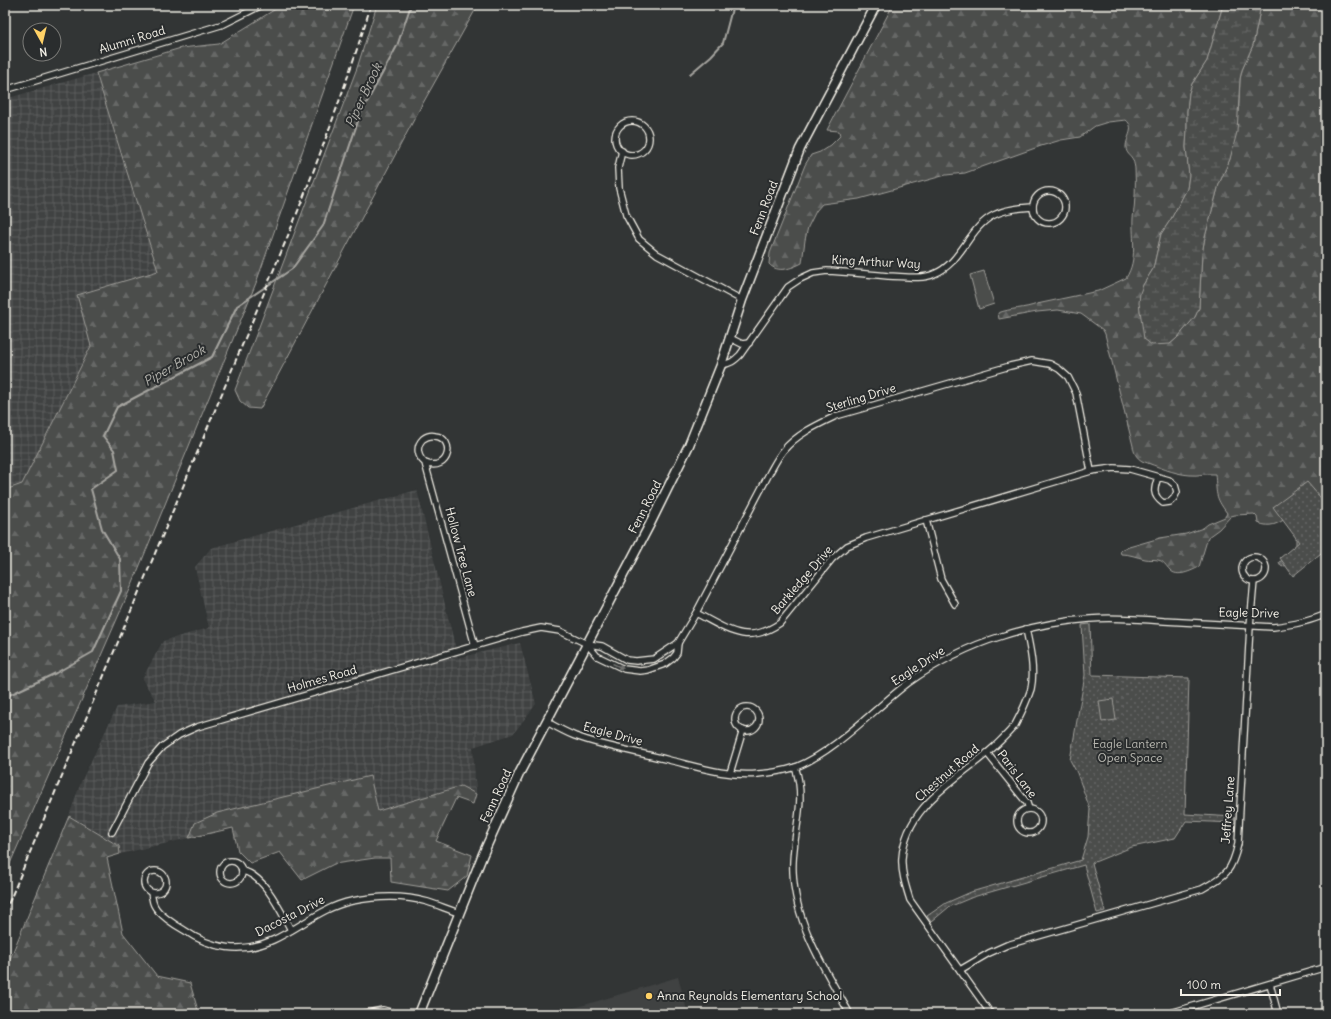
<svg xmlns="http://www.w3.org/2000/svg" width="1331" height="1019" font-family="Delius,sans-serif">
  <defs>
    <pattern id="industrial-grid" width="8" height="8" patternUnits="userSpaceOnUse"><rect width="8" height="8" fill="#404242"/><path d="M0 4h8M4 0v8" fill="none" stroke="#5c5e5d"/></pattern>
    <pattern id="forest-firs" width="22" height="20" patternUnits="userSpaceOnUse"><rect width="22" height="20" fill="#4b4d4c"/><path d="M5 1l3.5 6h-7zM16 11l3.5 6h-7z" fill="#666766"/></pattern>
    <pattern id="wetland-marsh" width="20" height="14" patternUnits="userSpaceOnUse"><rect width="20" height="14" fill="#4b4d4c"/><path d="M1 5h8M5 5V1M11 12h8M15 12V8" fill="none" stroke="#666766"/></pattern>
    <pattern id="park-dots" width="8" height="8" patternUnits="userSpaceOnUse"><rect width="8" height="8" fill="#4b4d4c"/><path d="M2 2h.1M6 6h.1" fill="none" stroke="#666766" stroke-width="1.8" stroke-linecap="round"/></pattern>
  </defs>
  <rect width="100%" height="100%" fill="#323535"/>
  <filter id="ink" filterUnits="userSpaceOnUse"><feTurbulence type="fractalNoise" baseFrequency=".025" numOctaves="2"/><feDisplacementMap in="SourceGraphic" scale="8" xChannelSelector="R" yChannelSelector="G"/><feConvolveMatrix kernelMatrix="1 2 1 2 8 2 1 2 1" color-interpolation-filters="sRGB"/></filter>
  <g filter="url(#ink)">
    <polygon fill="#404242" points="678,977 688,1014 554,1014"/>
    <g fill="url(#industrial-grid)">
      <polygon points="96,73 158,271 77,295 91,346 22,485 5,490 5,99"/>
      <polygon points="417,490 458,658 520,643 536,704 513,734 473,747 476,794 461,786 378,811 370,776 195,823 189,838 120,854 119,846 69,816 81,782 117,707 156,701 142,679 163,641 209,628 195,567 211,548"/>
    </g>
    <g fill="url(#forest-firs)" stroke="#a09f9a">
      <polygon points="282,5 354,5 256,283 131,587 5,875 5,490 22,484 91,346 77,295 158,271 96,73 181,48 219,44"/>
      <polygon points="377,5 478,5 418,112 260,409 248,408 240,401 235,390 357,68"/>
      <path d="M893 5H1223L1207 61 1192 84 1189 93 1187 111V129L1186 147 1189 175 1187 189 1171 219 1161 234 1153 269 1143 285 1140 311 1142 320 1170 344 1177 338 1195 317 1199 308 1202 254 1205 237 1219 184 1230 159 1239 104 1240 79 1242 70 1253 45 1261 5H1326V543L1292 560 1283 567 1281 566 1279 562 1291 556 1296 545V538L1288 517C1278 524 1270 528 1258 523L1257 517 1254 514 1235 515 1231 516 1219 529 1208 537 1199 567C1191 571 1177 578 1170 570 1166 566 1164 561 1158 560 1154 559 1150 560 1145 559 1136 557 1130 554 1121 554L1120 551 1122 549 1160 538 1186 534 1203 528 1208 524 1225 517 1227 513C1214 496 1217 493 1215 474 1206 473 1198 476 1190 475 1173 474 1157 466 1142 461 1136 457 1134 453 1133 446L1105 334 1103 330 1081 314 1058 310 1037 312 999 319 998 313C1011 308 1024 309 1037 304L1098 291 1126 278C1138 259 1132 239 1133 218 1135 202 1136 186 1135 169 1135 167 1134 163 1133 160 1131 155 1126 154 1126 147 1126 137 1136 128 1126 120L1108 122 1095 126 1080 137 1061 140 1041 146 965 173 946 175 859 199 822 204 816 211 808 227 805 240 802 263C792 268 778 274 769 264L770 253 805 165 811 155 820 152 831 145 840 136 839 131 827 130 828 128Z"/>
      <polygon points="370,776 378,811 461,786 476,794 473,804 456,798 436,841 472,855 467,876 448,891 391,882 390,858 375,858 334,864 302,880 280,852 250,863 238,851 233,828 189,838 195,823 217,813"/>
      <polygon points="69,816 119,846 120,854 107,858 123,933 157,976 190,983 199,1014 5,1014 5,971"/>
    </g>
    <polygon fill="url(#wetland-marsh)" stroke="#a09f9a" points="1223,5 1261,5 1253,45 1242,70 1240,79 1237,132 1230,159 1219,184 1205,237 1202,254 1199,308 1195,317 1177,338 1170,344 1152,345 1144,339 1139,303 1140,293 1143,285 1153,269 1161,234 1171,219 1187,189 1189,175 1186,147 1187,129 1187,111 1189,93 1192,84 1207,61"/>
    <g fill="url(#park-dots)" stroke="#a09f9a">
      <polygon points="1307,482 1326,504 1326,549 1293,576 1280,558 1299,542 1273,507"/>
      <polygon points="1090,624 1092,675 1189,678 1185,814 1234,817 1235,823 1186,821 1175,838 1132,847 1092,863 1105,911 1097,913 1084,865 973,897 949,907 931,922 927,916 946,903 971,892 1081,860 1088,837 1090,809 1077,773 1070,760 1085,675 1082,625"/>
    </g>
    <g fill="#4b4d4c" stroke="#a09f9a">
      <polygon points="984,271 994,304 979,309 970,275"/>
      <polygon points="1113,699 1116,720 1102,722 1099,701"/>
    </g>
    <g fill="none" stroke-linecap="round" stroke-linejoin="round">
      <g stroke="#a6a5a0" stroke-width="2">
        <polyline points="690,74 711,56 723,43 733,5"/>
        <polyline points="5,697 56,673 93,652 121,591 120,559 102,529 91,489 118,470 114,450 103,436 117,407 212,357 237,306 292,269 323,226 360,115 397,46 411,5"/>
      </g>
      <g stroke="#f4f1e8" stroke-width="8">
        <g id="street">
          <polyline points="5,90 224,24 262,5"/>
          <circle cx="632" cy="138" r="17"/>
          <polyline points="622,151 618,168 619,188 626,215 639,239 657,254 742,300"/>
          <circle cx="1049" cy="207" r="16"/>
          <polyline points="730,338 742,344 749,343"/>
          <path d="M721 365C730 364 734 361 740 355L788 287 800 279 813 273 827 271C848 272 868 274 888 276 902 276 921 280 934 274 962 263 968 228 994 215 1006 209 1020 208 1033 207"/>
          <path d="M425 463C450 473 456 438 435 436 431 435 427 436 423 439 415 447 418 457 425 463L475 646"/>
          <polyline points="926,520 941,579 955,604"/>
          <circle cx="1254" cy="569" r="12"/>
          <path d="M696 613C727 629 747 646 780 623L832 559 847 546 866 538 1091 471 1114 468 1130 469 1169 480 1175 485 1177 492 1174 498 1170 502 1163 503C1152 495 1154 489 1158 477"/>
          <path d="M587 644 597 656 624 669 640 671 648 670 665 664 673 658 677 653 678 643 696 613 770 472C774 465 778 457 783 451 797 434 817 425 836 416L1010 366 1032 361 1050 364 1059 369 1068 377 1076 393 1091 471"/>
          <circle cx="747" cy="719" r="12"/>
          <path d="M547 722C556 727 565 732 575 736 605 747 638 752 669 760 698 767 728 777 758 774 770 773 784 771 796 767 836 751 874 709 908 683 936 663 969 646 1002 636 1030 627 1060 621 1090 619 1114 617 1139 619 1164 621 1200 623 1236 625 1273 627 1291 625 1309 622 1326 614"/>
          <polyline points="987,753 1027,803 1029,809"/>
          <path d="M795 767C808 802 791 836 793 872 795 924 825 970 850 1014"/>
          <polyline points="730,773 743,730"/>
          <circle cx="1029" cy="821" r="12"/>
          <polyline points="112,832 148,763 162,747 179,735 197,727 522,632 541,628 560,631 587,644 602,646 627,660 636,661 654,659 678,643"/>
          <circle cx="231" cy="872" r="11"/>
          <circle cx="155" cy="882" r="11"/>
          <path d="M242 871C264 874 281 912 291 930"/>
          <path d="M151 893C152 896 152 901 154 905 158 914 175 925 184 930 211 949 242 954 273 940 300 928 322 907 352 901 377 896 404 895 428 902 438 905 449 910 459 913"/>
          <path d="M960 970 989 953 1007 945 1202 889C1226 876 1232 871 1238 844L1250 626 1254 581"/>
          <polyline points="1270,984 1278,1014"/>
          <polyline points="362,1014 383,1010 398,1014"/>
          <path d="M991 1014 910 900C906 887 901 872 902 858 906 804 958 780 994 747 1001 740 1009 733 1015 725 1021 714 1027 701 1031 689 1035 670 1030 648 1026 629"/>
          <polyline points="1167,1014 1326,967"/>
        </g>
      </g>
      <g stroke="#f4f1e8" stroke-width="11">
        <polyline id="secondary" points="419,1014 483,854 520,772 650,524 689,445 721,365 742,300 800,149 876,5"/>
      </g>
      <use href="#street" stroke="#2a2d2e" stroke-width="5.5"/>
      <use href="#secondary" stroke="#2a2d2e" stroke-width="8"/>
      <path stroke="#f4f1e8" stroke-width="2" stroke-dasharray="6 3" stroke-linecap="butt" d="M5 912 292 226C321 153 348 80 371 5"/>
    </g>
    <defs><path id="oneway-solid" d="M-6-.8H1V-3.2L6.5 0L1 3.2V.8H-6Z"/></defs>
    <use fill="#71726f" href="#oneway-solid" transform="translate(618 666) rotate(24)"/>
  </g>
  <circle fill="#ffd166" stroke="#2a2d2e" stroke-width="1.5" cx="649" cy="996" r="4"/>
  <g text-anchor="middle" stroke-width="4" stroke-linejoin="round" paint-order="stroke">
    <g font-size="12" fill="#f4f1e8" stroke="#2a2d2e">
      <text transform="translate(132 40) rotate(-17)" y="4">Alumni Road</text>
      <text transform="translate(764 208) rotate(-69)" y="4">Fenn Road</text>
      <text transform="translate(876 262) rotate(3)" y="4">King Arthur Way</text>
      <text transform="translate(861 398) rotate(-17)" y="4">Sterling Drive</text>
      <text transform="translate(645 507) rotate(-63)" y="4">Fenn Road</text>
      <text transform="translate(461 552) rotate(75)" y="4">Hollow Tree Lane</text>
      <text transform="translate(802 580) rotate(-49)" y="4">Barkledge Drive</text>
      <text transform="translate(1249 613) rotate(1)" y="4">Eagle Drive</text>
      <text transform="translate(918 666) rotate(-33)" y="4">Eagle Drive</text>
      <text transform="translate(322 679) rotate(-16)" y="4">Holmes Road</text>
      <text transform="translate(613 734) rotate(15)" y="4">Eagle Drive</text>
      <text transform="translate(947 773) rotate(-41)" y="4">Chestnut Road</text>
      <text transform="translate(1017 774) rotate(53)" y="4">Paris Lane</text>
      <text transform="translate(496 796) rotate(-65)" y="4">Fenn Road</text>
      <text transform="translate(1228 810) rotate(-86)" y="4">Jeffrey Lane</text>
      <text transform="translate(290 916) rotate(-27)" y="4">Dacosta Drive</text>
    </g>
    <g font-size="12" fill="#b9b8b1" stroke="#2a2d2e">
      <text x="1130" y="748">Eagle Lantern<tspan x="1130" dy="14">Open Space</tspan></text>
    </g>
    <g font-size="12" fill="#f4f1e8" stroke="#2a2d2e" text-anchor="start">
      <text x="657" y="1000">Anna Reynolds Elementary School</text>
    </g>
    <g font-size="13" font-style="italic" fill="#b3b2ac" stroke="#2a2d2e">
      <text transform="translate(363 95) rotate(-65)" y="5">Piper Brook</text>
      <text transform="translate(174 365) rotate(-30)" y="5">Piper Brook</text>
    </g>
  </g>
  <rect width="1331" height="1019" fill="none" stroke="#2a2d2e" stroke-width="20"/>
  <rect x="10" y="10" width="1311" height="999" fill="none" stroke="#f4f1e8" stroke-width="1.5" filter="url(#ink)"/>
  <g transform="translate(42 42) rotate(172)"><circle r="19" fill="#2a2d2e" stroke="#7b7b78"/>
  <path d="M0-3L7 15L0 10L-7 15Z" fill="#ffd166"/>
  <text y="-6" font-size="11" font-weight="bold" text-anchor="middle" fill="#f4f1e8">N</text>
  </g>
  <path d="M1181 989v6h99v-6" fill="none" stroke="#f4f1e8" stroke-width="2"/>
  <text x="1187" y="989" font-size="12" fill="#f4f1e8" stroke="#2a2d2e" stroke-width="3" paint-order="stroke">100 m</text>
</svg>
